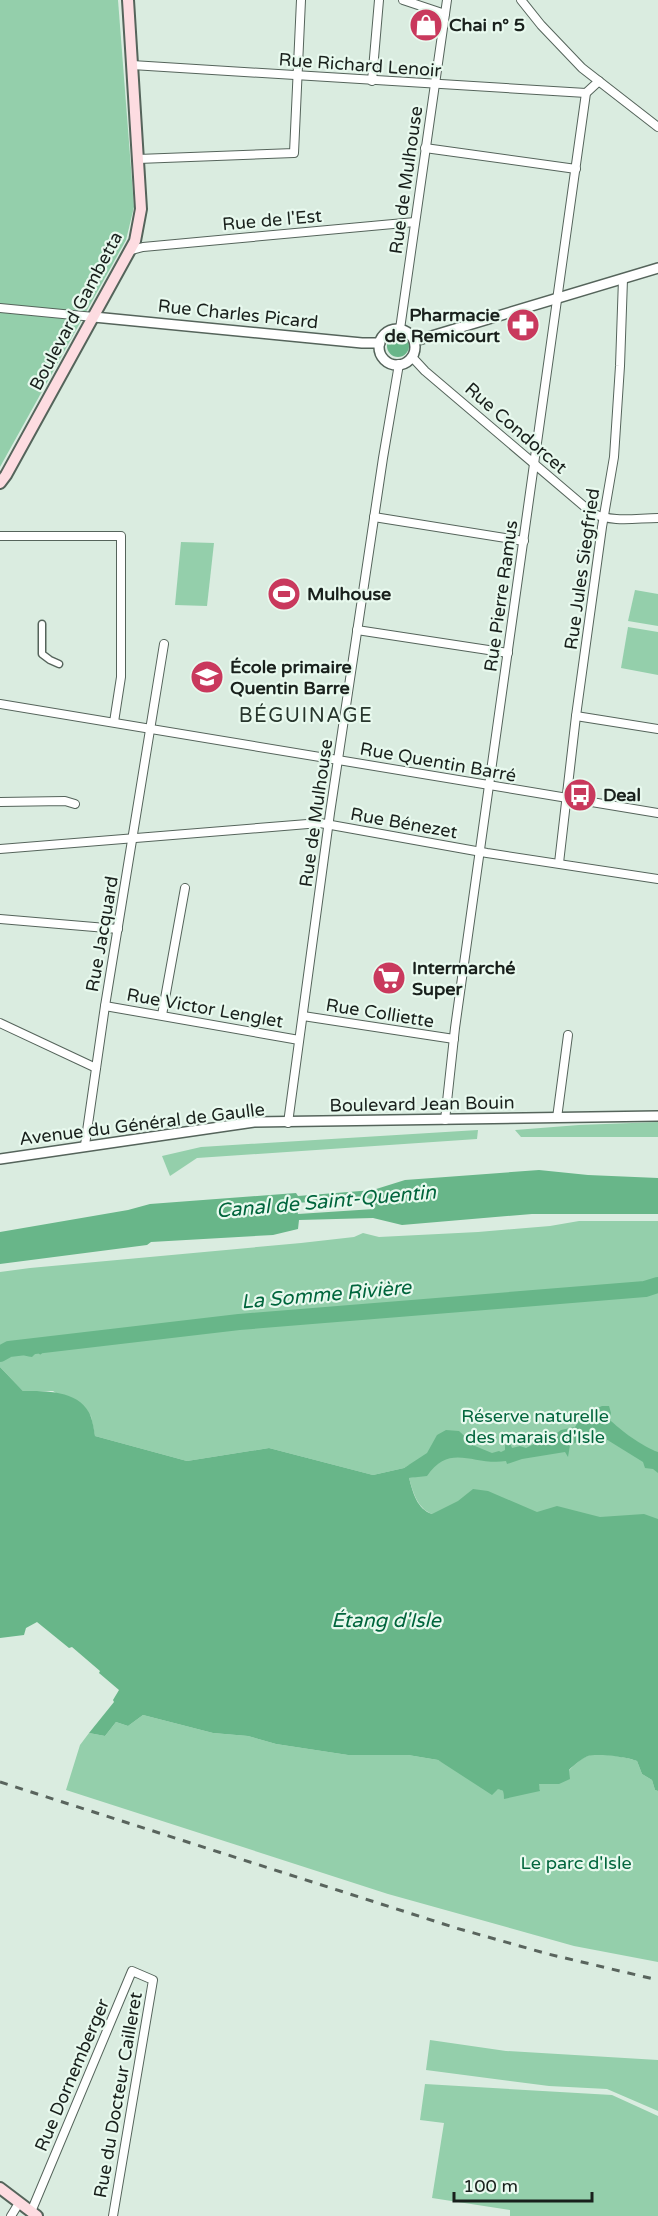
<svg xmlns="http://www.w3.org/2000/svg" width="658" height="2216" font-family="'Varela Round',sans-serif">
  <rect width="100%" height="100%" fill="#daece0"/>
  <g fill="#94cfab" fill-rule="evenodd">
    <polygon points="0,0 118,0 134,207 126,240 0,467"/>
    <polygon points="181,542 214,543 207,606 175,605"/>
    <polygon points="635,590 658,594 658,626 628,621"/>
    <polygon points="628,627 658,632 658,675 621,668"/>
    <polygon points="658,1122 658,1137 521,1137 515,1130 579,1125"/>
    <polygon points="478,1130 477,1139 197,1158 170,1176 162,1156 201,1147"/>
    <path d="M579 1221H658V1278L654 1281 658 1287V1701L432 1514C417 1508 413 1492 409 1478L415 1477 409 1465 404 1468 373 1475 269 1448 187 1461 95 1436 91 1416 53 1391H23L0 1367V1272L30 1268 301 1243 354 1237 363 1233 379 1237 478 1232 550 1226ZM21 1342 39 1348 44 1345 40 1355 37 1352 33 1354 9 1347Z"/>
    <path d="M143 1715 213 1733 248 1736 276 1744 348 1755H408L438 1760 503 1791 504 1798 540 1790 538 1784H558C566 1774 577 1759 590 1755 599 1753 628 1757 637 1761L642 1774 652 1780 655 1790 658 1791V1962L574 1946 388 1894 66 1790 80 1745 89 1733 105 1736 116 1722 128 1726Z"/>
    <polygon points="430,2040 506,2051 658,2060 658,2111 607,2089 549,2086 426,2070"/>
    <polygon points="425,2084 612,2095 658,2116 658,2216 510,2216 510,2210 432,2198 444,2123 420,2120"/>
  </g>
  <g fill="#68b689" fill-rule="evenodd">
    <circle cx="398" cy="346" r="11"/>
    <path d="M539 1170 588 1175 658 1178V1214H532L402 1225 373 1218 299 1220 298 1229 273 1235 151 1242 147 1245 0 1264V1232L128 1210 150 1204 296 1193 298 1196 373 1190 405 1180ZM367 1198 374 1200V1209L298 1214 296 1203Z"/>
    <path d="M18 1342 29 1345 31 1342 34 1346 39 1347 47 1344 50 1346 40 1355 37 1352 32 1357C23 1356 16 1352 9 1349V1347L14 1346Z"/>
    <path d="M0 1367 23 1391C46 1391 81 1390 91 1417 93 1423 94 1430 95 1436L187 1461 269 1448 373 1475 404 1468 427 1453 437 1435 446 1430 459 1431 475 1446 492 1453 499 1451 501 1452 505 1450V1445L510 1443 512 1448 520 1446 526 1448 536 1443 545 1442 561 1430 575 1427 583 1414 602 1406H609L611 1413 609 1419C620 1430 643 1447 658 1452V1473L653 1469 645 1468 643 1462 601 1436 588 1444 580 1441 570 1445 568 1457 565 1452 522 1459 507 1464 506 1461C473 1466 450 1442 427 1476L409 1478C413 1493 417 1509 432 1514L458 1501 473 1489 488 1491 537 1512 557 1506 600 1517 644 1514 658 1519V1791L655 1790 652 1780 642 1774 637 1761C628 1757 597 1753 588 1756 581 1759 574 1765 569 1770L570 1779 559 1784H539L540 1791 504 1799 503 1791 498 1789 492 1795 438 1760 408 1755H348L276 1744 248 1736 213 1733 143 1715 128 1726 116 1722 105 1736 89 1733 114 1702 113 1700 119 1690 99 1673 100 1671 72 1647 69 1648 37 1622 26 1628 24 1635 0 1638Z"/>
  </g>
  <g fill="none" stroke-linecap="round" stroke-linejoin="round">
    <polyline stroke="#68b689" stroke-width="16" points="0,1354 9,1349 239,1322 645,1289 658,1285"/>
    <g stroke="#55645b" stroke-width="9">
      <polyline id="pedestrian" points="42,624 42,654 50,660 59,664"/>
    </g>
    <g stroke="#55645b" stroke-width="10">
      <g id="minor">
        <polyline points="403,0 445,14"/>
        <polyline points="521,0 541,25 582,68 658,127"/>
        <polyline points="132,65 586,93"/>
        <polyline points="372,81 379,0"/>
        <polyline points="425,148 576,169"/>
        <polyline points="138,159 294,153 301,0"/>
        <polyline points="132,250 143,247 415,222"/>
        <polyline points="0,308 94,317"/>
        <polyline points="400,329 447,0"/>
        <path d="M412 357 425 371 592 513C613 523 636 518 658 518"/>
        <polyline points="374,517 524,541"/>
        <polyline points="0,536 121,536 121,677 114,722"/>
        <polyline points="357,630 508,653"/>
        <polyline points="0,704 658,813"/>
        <polyline points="576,716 658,729"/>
        <polyline points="0,802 65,801 75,804"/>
        <polyline points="0,849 320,823 487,853 658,879"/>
        <polyline points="559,863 576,716 602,527 614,457 620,366 623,279"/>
        <polyline points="0,919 118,929"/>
        <polyline points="105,1006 299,1040"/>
        <polyline points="162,1015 185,888"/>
        <polyline points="303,1016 454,1039"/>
        <polyline points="0,1023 96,1068"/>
        <polyline points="557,1118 568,1035"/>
        <polyline points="445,1120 455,1028 586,93 599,81"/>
        <polyline points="288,1123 330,813 383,458 399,364"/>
        <polyline points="85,1145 105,1006 164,644"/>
        <polyline points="31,2212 132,1971 153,1980 113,2216"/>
        <polyline points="11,2216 19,2203"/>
      </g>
    </g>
    <g stroke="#55645b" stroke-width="12">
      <g id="tertiary">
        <polyline points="94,317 362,343 380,343"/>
        <circle cx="397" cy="347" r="18"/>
        <polyline points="415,341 658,268"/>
        <polyline points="0,1159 254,1122 658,1116"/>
      </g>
    </g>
    <g stroke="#55645b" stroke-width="14">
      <g id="secondary">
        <polyline points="0,483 6,475 135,241 141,209 128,0"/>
        <polyline points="0,2188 37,2216"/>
      </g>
    </g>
    <use href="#pedestrian" stroke="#fff" stroke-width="6"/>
    <use href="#minor" stroke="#fff" stroke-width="8"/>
    <use href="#tertiary" stroke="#fff" stroke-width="9"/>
    <use href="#secondary" stroke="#fddce1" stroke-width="10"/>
    <polyline stroke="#59645d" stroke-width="3" stroke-dasharray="8 8" stroke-linecap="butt" points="0,1782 456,1928 548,1954 658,1980"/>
  </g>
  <defs>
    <g id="shop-disc" transform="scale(1.725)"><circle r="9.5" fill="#c9395d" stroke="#e8f9ee"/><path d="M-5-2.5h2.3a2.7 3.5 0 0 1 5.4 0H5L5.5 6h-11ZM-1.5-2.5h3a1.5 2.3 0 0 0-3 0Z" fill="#fff"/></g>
    <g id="pharmacy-disc" transform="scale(1.725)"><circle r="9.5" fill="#c9395d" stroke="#e8f9ee"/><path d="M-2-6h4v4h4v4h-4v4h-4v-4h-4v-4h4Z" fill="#fff"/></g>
    <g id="stadium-disc" transform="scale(1.725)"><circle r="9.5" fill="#c9395d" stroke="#e8f9ee"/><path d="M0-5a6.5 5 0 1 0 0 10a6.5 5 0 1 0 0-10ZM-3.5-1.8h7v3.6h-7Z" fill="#fff"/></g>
    <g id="school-disc" transform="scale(1.725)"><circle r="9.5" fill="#c9395d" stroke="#e8f9ee"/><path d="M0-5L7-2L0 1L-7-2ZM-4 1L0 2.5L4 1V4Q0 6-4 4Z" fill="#fff"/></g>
    <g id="bus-disc" transform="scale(1.725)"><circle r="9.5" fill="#c9395d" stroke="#e8f9ee"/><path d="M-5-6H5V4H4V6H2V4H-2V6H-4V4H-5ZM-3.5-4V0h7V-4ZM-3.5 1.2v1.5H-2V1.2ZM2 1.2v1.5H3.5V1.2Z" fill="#fff"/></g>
    <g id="supermarket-disc" transform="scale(1.725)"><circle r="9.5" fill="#c9395d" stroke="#e8f9ee"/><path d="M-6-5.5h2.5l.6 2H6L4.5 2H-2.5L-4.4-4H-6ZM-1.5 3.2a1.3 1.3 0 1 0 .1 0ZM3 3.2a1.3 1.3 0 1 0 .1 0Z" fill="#fff"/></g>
  </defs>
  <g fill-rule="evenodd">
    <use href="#shop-disc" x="426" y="25"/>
    <use href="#pharmacy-disc" x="523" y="325"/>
    <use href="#stadium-disc" x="284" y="594"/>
    <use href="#school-disc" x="207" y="677"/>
    <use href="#bus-disc" x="580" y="795"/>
    <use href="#supermarket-disc" x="389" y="978"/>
  </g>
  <g text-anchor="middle" stroke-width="4.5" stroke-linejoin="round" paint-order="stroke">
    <g font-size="18" font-weight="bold" fill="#19201c" stroke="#e8f9ee" text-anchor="start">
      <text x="449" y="31">Chai n° 5</text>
      <text x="500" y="321" text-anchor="end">Pharmacie<tspan x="500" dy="21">de Remicourt</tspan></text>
      <text x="307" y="600">Mulhouse</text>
      <text x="230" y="673">École primaire<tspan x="230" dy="21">Quentin Barre</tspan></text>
      <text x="603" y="801">Deal</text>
      <text x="412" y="974">Intermarché<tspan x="412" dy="21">Super</tspan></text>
    </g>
    <g font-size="18" fill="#19201c" stroke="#e8f9ee">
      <text transform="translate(360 65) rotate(4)" y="6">Rue Richard Lenoir</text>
      <text transform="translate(406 180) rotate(-82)" y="6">Rue de Mulhouse</text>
      <text transform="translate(272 220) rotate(-5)" y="6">Rue de l'Est</text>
      <text transform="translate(76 311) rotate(-62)" y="6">Boulevard Gambetta</text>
      <text transform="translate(238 314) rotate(6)" y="6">Rue Charles Picard</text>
      <text transform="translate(516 428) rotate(41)" y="6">Rue Condorcet</text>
      <text transform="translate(582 569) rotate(-82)" y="6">Rue Jules Siegfried</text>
      <text transform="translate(501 596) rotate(-82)" y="6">Rue Pierre Ramus</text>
      <text transform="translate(438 762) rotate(10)" y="6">Rue Quentin Barré</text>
      <text transform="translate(316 813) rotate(-82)" y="6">Rue de Mulhouse</text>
      <text transform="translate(404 823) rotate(10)" y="6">Rue Bénezet</text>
      <text transform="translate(102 934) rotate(-80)" y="6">Rue Jacquard</text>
      <text transform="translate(205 1008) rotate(10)" y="6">Rue Victor Lenglet</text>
      <text transform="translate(380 1013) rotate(9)" y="6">Rue Colliette</text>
      <text transform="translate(422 1104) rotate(-1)" y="6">Boulevard Jean Bouin</text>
      <text transform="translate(142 1124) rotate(-7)" y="6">Avenue du Général de Gaulle</text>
      <text transform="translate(72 2075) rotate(-67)" y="6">Rue Dornemberger</text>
      <text transform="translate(118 2095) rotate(-80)" y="6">Rue du Docteur Cailleret</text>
    </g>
    <g font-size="18" fill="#02663d" stroke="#e8f9ee">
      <text x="535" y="1422">Réserve naturelle<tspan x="535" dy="21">des marais d'Isle</tspan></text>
      <text x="576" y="1869">Le parc d'Isle</text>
    </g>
    <g font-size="20" letter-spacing="1.5" fill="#27352c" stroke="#e8f9ee">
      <text x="306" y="722">BÉGUINAGE</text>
    </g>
    <g font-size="20" font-style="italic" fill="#00653c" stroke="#e8f9ee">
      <text transform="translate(326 1201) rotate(-5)" y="7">Canal de Saint-Quentin</text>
      <text transform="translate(326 1294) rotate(-5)" y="7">La Somme Rivière</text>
      <text x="386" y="1627">Étang d'Isle</text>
    </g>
  </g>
  <path d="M454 2192v9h138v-9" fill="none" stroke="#19201c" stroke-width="3"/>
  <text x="463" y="2192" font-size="18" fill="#19201c" stroke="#e8f9ee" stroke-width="4.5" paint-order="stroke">100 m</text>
</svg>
